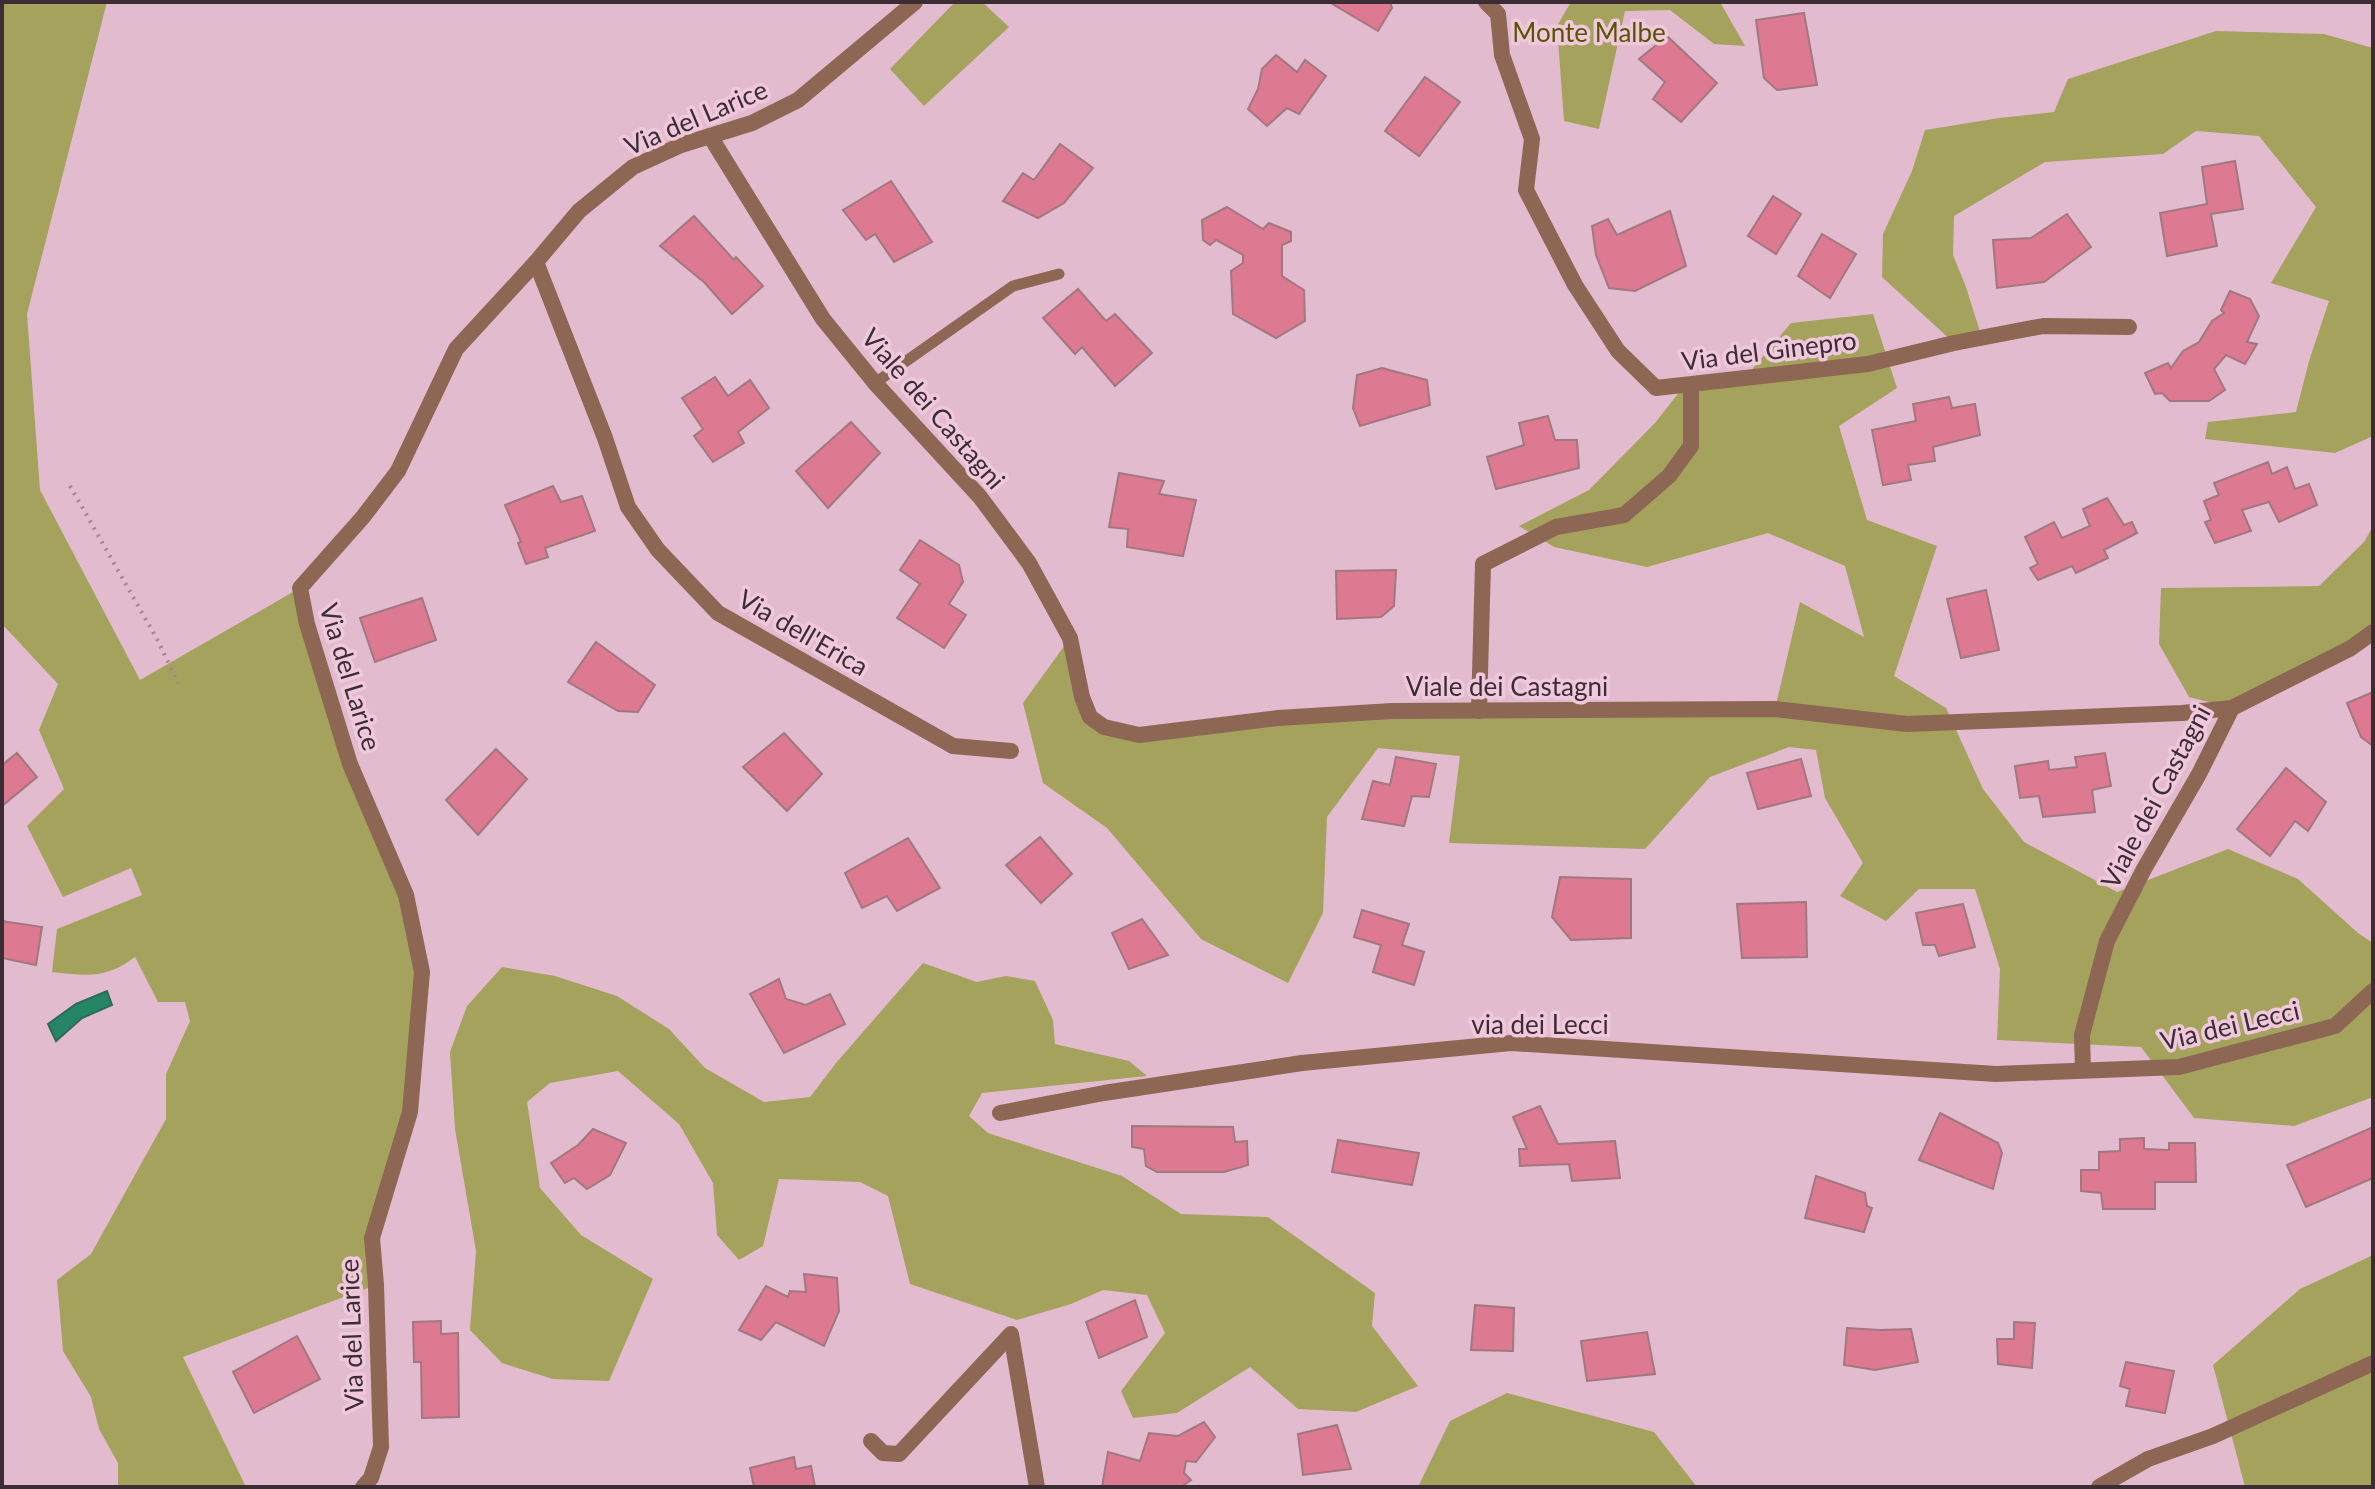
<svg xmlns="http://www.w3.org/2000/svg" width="2375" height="1489" font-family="Lato,sans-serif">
  <rect width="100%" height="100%" fill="#e3bbcf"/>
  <g fill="#a5a25e">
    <path d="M2 2H107L27 314 40 490 140 680 300 588 346 751 406 895 421 981 410 1112 372 1238 376 1285 183 1357 246 1487H118V1463L99 1429 91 1397 63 1351 57 1280 91 1254 166 1119V1074L190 1021 185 1002H158L135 957C106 979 87 976 52 972L57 929 142 895 131 868 63 897 27 826 64 789 39 730 58 684 2 624Z"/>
    <polygon points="955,2 982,2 1009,27 924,106 890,69"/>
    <polygon points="1571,2 1720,2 1745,46 1714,44 1670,10 1625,11 1599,129 1564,121 1557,26"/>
    <polygon points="2216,31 2324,34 2373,48 2373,441 2371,437 2335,453 2205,439 2208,422 2296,412 2309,361 2329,301 2271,283 2316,207 2259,136 2196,131 2163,154 2045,162 1954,216 1953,255 1966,287 1982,338 1954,343 1882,277 1883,234 1912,171 1925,130 1999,118 2054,112 2068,79"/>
    <polygon points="1873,314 1897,388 1839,426 1867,520 1937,546 1894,676 1946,708 1983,789 2024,842 2117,892 2228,849 2298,879 2358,933 2373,943 2373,1097 2294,1126 2194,1118 2141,1047 1997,1040 2000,969 1975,889 1919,889 1886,921 1840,896 1863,863 1825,798 1816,750 1789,747 1710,777 1645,849 1449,843 1460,756 1378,748 1327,817 1323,913 1288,983 1201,939 1107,828 1043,783 1023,703 1070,638 1090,717 1139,735 1278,718 1775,709 1800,602 1864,637 1845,566 1768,533 1647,567 1554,547 1519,526 1589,490 1655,423 1684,386 1743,380 1791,323"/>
    <polygon points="2373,526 2373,632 2232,708 2189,697 2159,644 2161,588 2319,586 2364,542"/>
    <polygon points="923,963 977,982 1006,976 1035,981 1053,1020 1055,1044 1129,1061 1147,1076 982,1093 969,1116 988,1133 1122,1176 1181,1214 1268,1217 1375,1293 1372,1326 1418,1386 1356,1412 1298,1409 1250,1367 1177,1413 1133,1418 1121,1391 1165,1333 1147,1295 1103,1290 1071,1304 1017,1320 910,1284 888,1196 860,1182 779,1179 763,1246 739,1260 717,1235 713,1183 679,1124 618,1071 550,1083 527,1102 540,1188 581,1235 653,1279 609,1381 553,1379 502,1363 470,1330 476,1251 455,1129 450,1052 467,1006 502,967 555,976 617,996 669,1029 705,1068 764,1102 810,1097 836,1063"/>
    <polygon points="2373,1255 2373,1487 2245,1487 2213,1365 2300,1289"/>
    <polygon points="1507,1393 1654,1432 1697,1487 1418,1487 1450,1421"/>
  </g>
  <polygon fill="#268566" stroke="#2d6b57" stroke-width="2" points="107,991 112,1005 82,1018 56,1041 48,1024 76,1004"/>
  <g fill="#dd7990" stroke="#a1787f" stroke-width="2">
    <polygon points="1329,2 1390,2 1392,8 1378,31"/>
    <polygon points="1804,13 1817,85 1777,90 1764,78 1756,20"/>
    <polygon points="1667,36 1717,83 1681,122 1653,99 1665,82 1639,59"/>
    <polygon points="1276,55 1297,72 1305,60 1326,76 1299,114 1287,108 1267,126 1248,109 1258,89 1262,69"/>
    <polygon points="1425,77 1460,102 1419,156 1385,131"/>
    <polygon points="1060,144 1093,168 1064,203 1038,218 1003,201 1023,173 1034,180"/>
    <polygon points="2235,161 2243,209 2211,214 2217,246 2167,256 2160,213 2207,204 2202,167"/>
    <polygon points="891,181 932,242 894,262 875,234 866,240 843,210"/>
    <polygon points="1773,196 1801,214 1776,254 1748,236"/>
    <polygon points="1227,207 1263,229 1269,223 1291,232 1291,241 1282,245 1282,276 1304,290 1305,321 1276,338 1233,314 1231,271 1243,263 1243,255 1216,240 1210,245 1203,240 1202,220"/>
    <polygon points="1670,211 1686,266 1635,291 1609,288 1596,255 1592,226 1608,219 1617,235"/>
    <polygon points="2067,214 2091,247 2044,282 1997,288 1993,240 2031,238"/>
    <polygon points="694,216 734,260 736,257 763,286 732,314 705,283 660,246"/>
    <polygon points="1822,234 1856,254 1830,298 1798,276"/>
    <polygon points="1078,289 1106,321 1115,314 1152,353 1115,386 1082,347 1075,354 1043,318"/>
    <polygon points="2230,291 2250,299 2259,316 2247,342 2257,344 2245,364 2226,355 2214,369 2225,390 2209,401 2170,401 2162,393 2155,394 2145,373 2168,363 2171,368 2183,351 2199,342 2212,321 2224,313 2221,310"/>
    <polygon points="1382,368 1427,380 1430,405 1360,426 1353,408 1357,375"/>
    <polygon points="715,377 728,396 750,380 769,408 738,432 744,443 713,462 694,436 703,429 682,398"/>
    <polygon points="1949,397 1952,408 1975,404 1980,435 1933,447 1935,461 1908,465 1911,480 1883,485 1872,430 1916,421 1913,404"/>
    <polygon points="1548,416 1555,440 1577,440 1579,468 1496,489 1487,457 1524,445 1519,423"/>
    <polygon points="851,422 880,453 828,508 796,471"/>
    <polygon points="2268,462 2272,474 2287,467 2295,489 2309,484 2317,505 2279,522 2269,502 2242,510 2251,531 2215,543 2205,522 2211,520 2204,501 2219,495 2214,483"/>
    <polygon points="1119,473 1164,481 1159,494 1196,500 1183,556 1127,547 1128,529 1109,527"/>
    <polygon points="553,486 561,502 582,496 595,531 545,548 548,557 526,564 518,543 521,542 505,505"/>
    <polygon points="2107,498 2124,525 2132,522 2137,533 2104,550 2108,558 2076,573 2072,566 2038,580 2030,568 2038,564 2025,537 2054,522 2062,538 2090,526 2083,509"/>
    <polygon points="920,540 959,565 963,582 949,604 966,615 944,648 897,618 920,584 900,570"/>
    <polygon points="1396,570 1394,606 1381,617 1337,619 1336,571"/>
    <polygon points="1986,590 1999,650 1961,658 1947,599"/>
    <polygon points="422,598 436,640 375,662 360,618"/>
    <polygon points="596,642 655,685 638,712 618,711 568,682"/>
    <polygon points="2373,692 2373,746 2361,737 2347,703"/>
    <polygon points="784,733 822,774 787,811 743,767"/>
    <polygon points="496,749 527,779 478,835 446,800"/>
    <polygon points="17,753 37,777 2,806 2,765"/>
    <polygon points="2105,753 2111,786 2092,790 2095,812 2043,817 2039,796 2020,798 2015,766 2048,761 2049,770 2077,767 2075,757"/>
    <polygon points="1396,757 1436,764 1429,797 1412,796 1404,826 1362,819 1373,781 1390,785"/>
    <polygon points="1801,759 1811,796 1758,809 1747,773"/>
    <polygon points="2286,768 2326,802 2308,831 2295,821 2270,856 2237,829"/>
    <polygon points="1040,837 1072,874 1041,903 1006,865"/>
    <polygon points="908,838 940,888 897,911 887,896 862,908 845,873"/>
    <polygon points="1560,877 1631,879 1631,938 1571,940 1552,917"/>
    <polygon points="1806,902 1807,957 1742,958 1737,904"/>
    <polygon points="1963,904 1975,947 1939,956 1935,945 1923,945 1916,913"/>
    <polygon points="1362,910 1409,924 1402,945 1424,952 1414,985 1373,972 1381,945 1354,937"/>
    <polygon points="1142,919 1168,955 1129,969 1112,933"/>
    <polygon points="2,921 42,927 36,965 2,958"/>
    <polygon points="779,979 786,999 806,1005 830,994 845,1024 784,1053 750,994"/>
    <polygon points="1540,1106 1558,1144 1615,1141 1620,1178 1572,1181 1569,1164 1520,1166 1519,1149 1527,1149 1513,1117"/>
    <polygon points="1940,1113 1998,1143 2002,1153 1993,1189 1919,1160"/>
    <polygon points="1132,1126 1233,1127 1235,1142 1247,1141 1248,1165 1224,1172 1157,1172 1146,1166 1144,1149 1132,1147"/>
    <polygon points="2373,1127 2373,1178 2306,1207 2287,1165"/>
    <polygon points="593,1129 626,1143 610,1175 587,1189 574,1178 565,1183 551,1163 578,1145"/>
    <polygon points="2144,1138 2144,1149 2169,1150 2169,1143 2195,1143 2196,1182 2155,1182 2155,1209 2103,1209 2101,1193 2081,1191 2081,1170 2099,1170 2099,1152 2120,1151 2120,1139"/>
    <polygon points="1338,1140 1419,1153 1412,1185 1332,1172"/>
    <polygon points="1816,1176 1865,1193 1867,1206 1872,1208 1864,1232 1805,1218"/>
    <polygon points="804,1274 837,1278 839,1311 824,1346 776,1322 761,1340 739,1330 766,1286 788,1297 790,1291 806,1292"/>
    <polygon points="1135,1300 1147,1337 1099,1358 1086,1322"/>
    <polygon points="1475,1305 1514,1308 1513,1351 1471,1350"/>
    <polygon points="441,1321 441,1334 458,1333 459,1417 422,1418 421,1362 414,1362 413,1322"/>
    <polygon points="2014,1322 2035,1323 2032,1368 1998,1364 1997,1339 2014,1339"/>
    <polygon points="1847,1328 1880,1330 1911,1329 1918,1362 1875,1370 1844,1365"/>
    <polygon points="1647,1332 1655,1374 1587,1381 1581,1341"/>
    <polygon points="297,1336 320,1379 254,1413 233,1372"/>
    <polygon points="2126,1362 2174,1371 2165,1413 2126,1406 2130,1389 2120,1386"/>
    <polygon points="1204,1422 1215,1437 1196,1462 1186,1461 1184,1473 1191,1480 1181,1487 1102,1487 1108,1452 1140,1461 1149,1433 1178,1436"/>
    <polygon points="1337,1425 1351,1469 1303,1475 1298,1434"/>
    <polygon points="794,1457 796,1469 811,1466 815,1487 754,1487 750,1468"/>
  </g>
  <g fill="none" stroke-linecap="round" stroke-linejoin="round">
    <polyline stroke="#a28493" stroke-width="4" stroke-dasharray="2 6" stroke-linecap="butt" points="70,486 157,639 178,683"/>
    <polyline stroke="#8d6754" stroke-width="11" points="875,383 1013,286 1059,274"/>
    <g stroke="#8d6754" stroke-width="16">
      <polyline points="1486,2 1498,14 1502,55 1532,139 1526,190 1575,285 1618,351 1656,388 1868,364 1954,343 2043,326 2129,327"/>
      <polyline points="710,136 823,319 875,383 980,497 1029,563 1070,638 1082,697 1090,717 1104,727 1139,735 1278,718 1392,711 1775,709 1907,724 2182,713 2232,708 2199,774 2144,869 2107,941 2082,1035 2083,1070"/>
      <polyline points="536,262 605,438 628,507 658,550 718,613 953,746 1011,751"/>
      <polyline points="2232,708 2351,648 2373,632"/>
      <polyline points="1479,711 1483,564 1556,527 1624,515 1669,476 1691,446 1691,385"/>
      <polyline points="1000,1113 1104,1093 1302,1063 1511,1043 1996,1074 2179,1067 2335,1026 2373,991"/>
      <polyline points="871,1441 883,1453 899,1454 1011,1334 1037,1487"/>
      <polyline points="363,1487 371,1478 381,1447 376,1285 372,1238 410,1112 422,972 406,895 350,764 307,624 300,588 363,517 398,471 456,349 536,262 579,211 633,167 681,145 752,123 798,100 915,2"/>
    </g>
    <polyline stroke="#8d6754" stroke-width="16" points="2099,1487 2148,1459 2213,1436 2373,1363"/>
  </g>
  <g text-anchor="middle" stroke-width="7" stroke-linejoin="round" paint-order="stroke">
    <g font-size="26" fill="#585400" stroke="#f0c8dc">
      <text x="1589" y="42">Monte Malbe</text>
    </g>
    <g font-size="26" fill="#3c2d35" stroke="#f0c8dc">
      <text transform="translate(696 118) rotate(-23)" y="9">Via del Larice</text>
      <text transform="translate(1769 351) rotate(-7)" y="9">Via del Ginepro</text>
      <text transform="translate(933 409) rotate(49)" y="9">Viale dei Castagni</text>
      <text transform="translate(803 633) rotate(30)" y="9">Via dell'Erica</text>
      <text transform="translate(350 677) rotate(73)" y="9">Via del Larice</text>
      <text x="1507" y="696">Viale dei Castagni</text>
      <text transform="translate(2156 797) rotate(-62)" y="9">Viale dei Castagni</text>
      <text x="1540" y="1034">via dei Lecci</text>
      <text transform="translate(2230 1026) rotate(-13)" y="9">Via dei Lecci</text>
      <text transform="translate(352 1335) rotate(-92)" y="9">Via del Larice</text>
    </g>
  </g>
  <rect width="2375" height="1489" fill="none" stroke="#3c2d35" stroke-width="8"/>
</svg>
